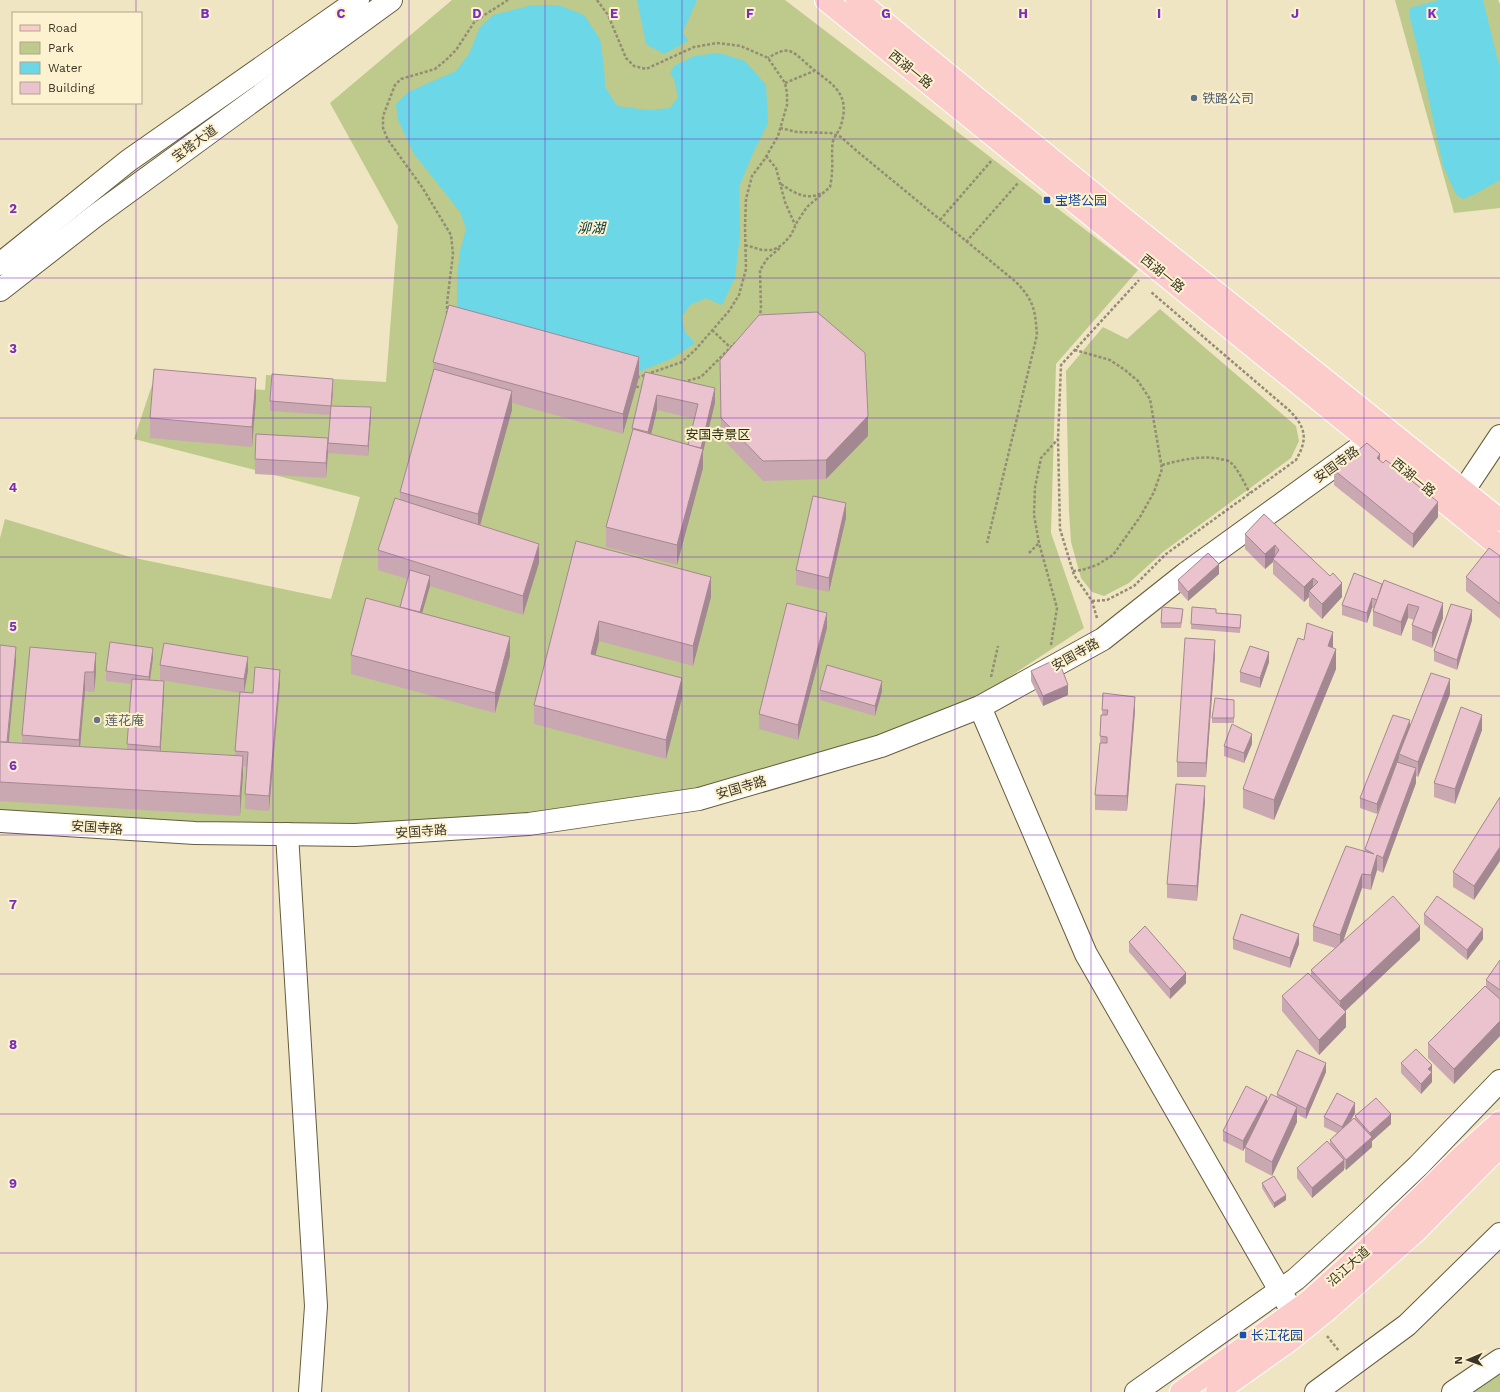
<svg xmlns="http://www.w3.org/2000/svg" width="1500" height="1392" font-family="'Work Sans','Noto Sans SC',sans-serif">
  <rect width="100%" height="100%" fill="#f0e5c2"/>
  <g fill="#bdca8c">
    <polygon points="452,0 785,0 1138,270 1056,364 1051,533 1084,628 977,698 875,740 694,790 526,815 358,827 190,825 0,811 0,538 5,519 130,557 331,599 360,497 134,439 153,382 265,390 266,375 386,382 398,226 330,103"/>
    <polygon points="1395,0 1498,0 1500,4 1500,208 1454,213"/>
    <polygon points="1160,309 1296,426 1299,441 1291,458 1163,552 1129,583 1104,596 1092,592 1081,578 1071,542 1069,511 1066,371 1103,327 1127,339"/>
    <polygon points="1500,1368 1500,1392 1466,1392"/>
  </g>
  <g fill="#6bd7e7">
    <polygon points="637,0 697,0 683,32 688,41 664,54 646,44"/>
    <polygon points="1439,0 1483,0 1500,69 1500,180 1475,194 1463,199 1456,194 1443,166 1421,62 1410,18 1410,8"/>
    <polygon points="532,5 558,5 584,15 600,39 604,66 605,87 617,106 648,110 670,108 678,97 674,79 670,73 674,66 694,56 719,53 745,61 766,85 768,123 754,151 739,187 740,234 735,278 722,305 706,298 690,305 682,317 685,332 695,343 673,358 631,375 457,312 457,278 460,251 466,229 460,212 414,154 398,120 396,104 408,92 456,71 469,54 480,27 493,15"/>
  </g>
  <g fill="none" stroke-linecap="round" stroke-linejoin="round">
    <g stroke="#665c3d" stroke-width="24">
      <g id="minor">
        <polyline points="0,264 128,161 358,0"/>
        <polyline points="0,290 95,216 391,0"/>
        <polyline points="1464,490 1500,436"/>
        <polyline points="980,707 1086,954 1293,1313"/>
        <polyline points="0,821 195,833 355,835 529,824 699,799 881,746 980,707 1103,639 1185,574 1384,430"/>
        <polyline points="287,834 316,1306 310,1392"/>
        <polyline points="1136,1392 1296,1279 1363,1218 1418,1166 1500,1081"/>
        <polyline points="1316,1392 1407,1325 1500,1234"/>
        <polyline points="1453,1392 1500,1360"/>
      </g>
    </g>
    <g stroke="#fff" stroke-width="24">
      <g id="major">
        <polyline points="826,0 1500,547"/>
        <polyline points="857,0 1123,218 1500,520"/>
        <polyline points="1181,1392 1308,1302 1377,1240 1457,1161 1500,1122"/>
        <polyline points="1217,1392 1290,1340 1326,1311 1416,1231 1500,1146"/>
      </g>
    </g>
    <g stroke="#948c74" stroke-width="2.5" stroke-dasharray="3 2" stroke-linecap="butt">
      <polyline points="597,0 608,15 626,58 634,66 646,69 694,47 717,43 741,46 768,58 785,83 787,93 787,105 778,136 764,160 752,176 746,199 745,226 746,269 739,295 729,311 696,349 682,362 639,377"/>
      <polyline points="785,83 814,71"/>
      <path d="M780 128 797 132 831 133 841 137 858 152 1016 282C1034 301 1035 309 1037 335L987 543"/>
      <polyline points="766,156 776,168 785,202 795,225"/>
      <path d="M781 184C794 193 807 201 822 193"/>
      <polyline points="940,220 992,160"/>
      <polyline points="966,242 1019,182"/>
      <path d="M745 245 762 250H773L782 245 791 235 797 222 807 207 830 187C831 182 832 176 832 171 833 161 831 151 833 141 835 135 840 130 841 125 852 90 828 83 807 64 791 49 787 46 768 58"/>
      <polyline points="447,314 447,303 453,254 451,235 422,187 388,140 383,128 383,116 395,85 401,79 435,69 446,60 456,50 475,21 508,0"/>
      <polyline points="759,318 761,309 760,270 767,259 781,247"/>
      <polyline points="712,330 731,348"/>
      <polyline points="683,382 701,377 735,343"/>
      <polyline points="636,387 644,386"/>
      <path d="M1162 465C1181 460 1201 455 1221 459 1223 460 1228 460 1230 462 1238 468 1245 485 1250 493"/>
      <polyline points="1029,553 1039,543"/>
      <polyline points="1073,571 1082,570 1097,565 1113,555 1140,517 1154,492 1162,469 1150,399 1138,381 1125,370 1110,360 1075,350"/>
      <path d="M1092 601 1107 600 1134 586 1166 554 1296 460C1308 439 1306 428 1290 411L1151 292"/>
      <polyline points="1097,618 1092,601 1074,575 1060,529 1058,439 1061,365 1139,280"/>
      <polyline points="1051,645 1057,608 1039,543 1034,515 1035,487 1041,458 1058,439"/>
      <polyline points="991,677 998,646"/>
      <polyline points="1327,1336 1339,1351"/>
    </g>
    <use href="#minor" stroke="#fff" stroke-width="22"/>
    <use href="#major" stroke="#fccccb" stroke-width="22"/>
  </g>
  <g fill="#caa8b2" fill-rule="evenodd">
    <polygon points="720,360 868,436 826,479 763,481 721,437"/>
    <polygon points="433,362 639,377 623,434 512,403 512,410 480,525 539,563 523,615 430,586 422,613 510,656 495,713 351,674 351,655 400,607 407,579 378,570 378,550 400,500 400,492 433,370"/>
    <path d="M645 372 715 403 703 452V468L677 565 606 547V527L632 432V428ZM657 410 695 419 688 445 651 434Z"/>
    <polygon points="333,389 332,406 371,417 368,456 328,453 326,478 255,474 255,459 328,443 330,415 270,411 270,401"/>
    <polygon points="256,398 252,447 150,438 150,418"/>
    <polygon points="1380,460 1438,517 1413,548 1334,485 1334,470"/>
    <polygon points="1264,514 1342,597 1322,619 1309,606 1309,597 1304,602 1273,574 1273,562 1265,569 1245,549 1245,534"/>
    <polygon points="846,518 829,592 796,585 796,570"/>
    <polygon points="576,541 711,597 693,666 599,641 595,655 682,698 666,759 534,724 534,705"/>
    <polygon points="1500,556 1500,619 1466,591 1466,577"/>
    <polygon points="1354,573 1443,618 1432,648 1412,640 1412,625 1414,620 1408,618 1401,636 1373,626 1373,611 1374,608 1372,608 1367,623 1342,615 1342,605"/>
    <polygon points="1219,574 1188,601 1178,590 1178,580"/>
    <polygon points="1192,607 1216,613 1241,620 1240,633 1191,629"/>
    <polygon points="1183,614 1181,628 1161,628 1161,623"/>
    <polygon points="1472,620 1457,670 1434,661 1434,651"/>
    <polygon points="827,628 798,740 759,729 759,714"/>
    <polygon points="0,645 16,662 8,742 22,743 22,735 30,647 96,673 94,692 85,691 80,747 127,749 131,684 106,681 106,671 153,658 150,680 164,696 160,751 235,756 240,693 160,680 160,665 248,671 244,693 253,693 280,684 269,811 245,809 245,794 247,767 243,766 240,816 0,801"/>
    <polygon points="1333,648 1336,669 1274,820 1243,808 1243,789"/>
    <polygon points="1215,655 1206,777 1177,777 1177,762"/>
    <polygon points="1269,662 1260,688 1240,682 1240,672"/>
    <polygon points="1052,667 1068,695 1043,706 1031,681 1031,671"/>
    <polygon points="820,690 882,691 875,716 820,700"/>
    <polygon points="1103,693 1135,711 1127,811 1095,810 1095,795 1100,743 1101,715 1102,715"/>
    <polygon points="1450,694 1418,777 1416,776 1416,783 1383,873 1377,870 1371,890 1362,888 1343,941 1420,940 1345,1011 1346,1027 1319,1055 1282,1011 1282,996 1311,976 1311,970 1335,948 1313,941 1313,926 1365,851 1365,849 1386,792 1377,814 1360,808 1360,798 1410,726"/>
    <polygon points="1234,700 1234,723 1212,723 1212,718"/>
    <polygon points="1482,730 1455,804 1434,797 1434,783"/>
    <polygon points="1252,744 1244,763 1224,756 1224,746"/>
    <polygon points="1500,797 1474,900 1453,887 1453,872"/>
    <polygon points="1205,801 1197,901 1167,898 1167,884"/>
    <polygon points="1424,914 1483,939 1467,960 1424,924"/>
    <polygon points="1233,939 1299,944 1290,968 1233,949"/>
    <polygon points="1129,942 1186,983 1170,999 1129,952"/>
    <polygon points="1500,960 1500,1036 1454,1084 1428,1058 1428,1043 1486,986 1486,980"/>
    <polygon points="1401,1063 1432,1075 1432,1082 1421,1094 1401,1073"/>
    <polygon points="1326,1072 1306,1119 1297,1114 1297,1122 1272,1176 1245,1162 1245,1148 1243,1151 1223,1141 1223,1131 1267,1102 1277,1097 1277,1094"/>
    <polygon points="1355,1113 1351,1120 1355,1118 1355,1116 1391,1124 1372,1141 1372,1147 1346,1170 1344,1168 1344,1170 1312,1198 1297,1178 1297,1168 1330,1144 1330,1140 1337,1133 1324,1127 1324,1117"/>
    <polygon points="1262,1183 1286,1200 1274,1208 1262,1188"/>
  </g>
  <g fill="#a48891">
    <polygon points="639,357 639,377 623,434 623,414"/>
    <polygon points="256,378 256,398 252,447 252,427"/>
    <polygon points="333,379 333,389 331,416 331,406"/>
    <polygon points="715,388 715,403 703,452 703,468 677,565 677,545"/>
    <polygon points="512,391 512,410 478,533 478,514"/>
    <polygon points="657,395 657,410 648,447 648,432"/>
    <polygon points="371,407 371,417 368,456 368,446"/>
    <polygon points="868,416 868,436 826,479 826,460"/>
    <polygon points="328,438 328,453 326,478 326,463"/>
    <polygon points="1380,454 1380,469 1377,458"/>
    <polygon points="1438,502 1438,517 1413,548 1413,534"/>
    <polygon points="846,503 846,518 829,592 829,578"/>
    <polygon points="539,544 539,563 523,615 523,596"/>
    <polygon points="1275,545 1275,560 1273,559 1273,562 1265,569 1265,554"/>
    <polygon points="1219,564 1219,574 1188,601 1188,592"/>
    <polygon points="430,576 430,586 417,631 417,621"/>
    <polygon points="711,577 711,597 693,666 693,646"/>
    <polygon points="1313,578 1313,592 1309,591 1309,597 1304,602 1304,587"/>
    <polygon points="1342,583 1342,597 1322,619 1322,604"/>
    <polygon points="1372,598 1372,608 1367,623 1367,613"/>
    <polygon points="1443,603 1443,618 1432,648 1432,633"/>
    <polygon points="1408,604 1408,618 1401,636 1401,622"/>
    <polygon points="1472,610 1472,620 1457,670 1457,660"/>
    <polygon points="827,613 827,628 798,740 798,725"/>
    <polygon points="599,621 599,641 591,674 591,654"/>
    <polygon points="1333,632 1333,652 1328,646"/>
    <polygon points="510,637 510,656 495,713 495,693"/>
    <polygon points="1215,640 1215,655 1206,777 1206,763"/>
    <polygon points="16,647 16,662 7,762 7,747"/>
    <polygon points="153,648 153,658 149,687 149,677"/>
    <polygon points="1336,649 1336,669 1274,820 1274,800"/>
    <polygon points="1269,652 1269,662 1260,688 1260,678"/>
    <polygon points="96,653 96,673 94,692 94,672"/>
    <polygon points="248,657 248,671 244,693 244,679"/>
    <polygon points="280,670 280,684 269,811 269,796"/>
    <polygon points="85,672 85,691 79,759 79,740"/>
    <polygon points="682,678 682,698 666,759 666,740"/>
    <polygon points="1450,679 1450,694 1418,777 1418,762"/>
    <polygon points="164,681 164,696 160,762 160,747"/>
    <polygon points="882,681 882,691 875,716 875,706"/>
    <polygon points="1068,685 1068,695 1043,706 1043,696"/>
    <polygon points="1135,697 1135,711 1127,811 1127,796"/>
    <polygon points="1482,715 1482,730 1455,804 1455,789"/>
    <polygon points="1410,720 1410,730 1399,754 1399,758 1377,814 1377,804"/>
    <polygon points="1252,734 1252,744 1244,763 1244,753"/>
    <polygon points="243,756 243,776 240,816 240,796"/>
    <polygon points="1416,768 1416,783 1383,873 1383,858"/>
    <polygon points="1205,786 1205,801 1197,901 1197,886"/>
    <polygon points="1500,847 1500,861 1474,900 1474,886"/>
    <polygon points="1377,855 1377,870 1371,890 1371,875"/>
    <polygon points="1362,874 1362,888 1340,950 1340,935"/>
    <polygon points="1420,926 1420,940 1340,1016 1340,1001"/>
    <polygon points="1483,929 1483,939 1467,960 1467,950"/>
    <polygon points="1299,934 1299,944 1290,968 1290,958"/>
    <polygon points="1186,973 1186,983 1170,999 1170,989"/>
    <polygon points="1346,1012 1346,1027 1319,1055 1319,1040"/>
    <polygon points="1500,1021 1500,1036 1454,1084 1454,1069"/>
    <polygon points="1326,1063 1326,1072 1306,1119 1306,1109"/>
    <polygon points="1432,1065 1432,1082 1421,1094 1421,1084 1428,1069"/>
    <polygon points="1267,1097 1267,1107 1243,1151 1243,1141"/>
    <polygon points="1355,1103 1355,1113 1342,1136 1342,1127"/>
    <polygon points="1297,1107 1297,1122 1272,1176 1272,1162"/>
    <polygon points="1391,1114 1391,1124 1372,1141 1372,1147 1346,1170 1346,1160 1370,1139 1370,1133"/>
    <polygon points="1344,1160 1344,1170 1312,1198 1312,1188"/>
    <polygon points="1286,1195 1286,1200 1274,1208 1274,1203"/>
  </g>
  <g fill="#ebc3cf" stroke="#a48891">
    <polygon points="449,305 639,357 623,414 433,362"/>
    <polygon points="817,312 865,353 868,416 826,460 763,461 721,418 720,360 759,315"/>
    <polygon points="154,369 256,378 252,427 150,418"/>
    <polygon points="434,369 512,391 478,514 400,492"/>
    <polygon points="645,372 715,388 701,448 688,445 698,404 657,395 648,432 632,428"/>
    <polygon points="272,374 333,379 331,406 371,407 368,446 328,443 331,406 270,401"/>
    <polygon points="633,429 703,449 677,545 606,527"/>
    <polygon points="256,434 328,438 326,463 255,459"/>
    <polygon points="1367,443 1380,454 1377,458 1383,463 1386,460 1438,502 1413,534 1334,470"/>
    <polygon points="813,496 846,503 829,578 796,570"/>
    <polygon points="395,498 539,544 523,596 378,550"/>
    <polygon points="1264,514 1330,576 1333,573 1342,583 1322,604 1309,591 1318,582 1313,578 1304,587 1273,559 1279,550 1275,545 1265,554 1245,534"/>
    <polygon points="576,541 711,577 693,646 599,621 591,654 682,678 666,740 534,705"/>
    <polygon points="1489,548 1500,556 1500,604 1466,577"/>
    <polygon points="1208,553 1219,564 1188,592 1178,580"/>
    <polygon points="410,570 430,576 420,612 400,607"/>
    <polygon points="1354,573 1382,584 1377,600 1372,598 1367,613 1342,605"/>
    <polygon points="1384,580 1443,603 1432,633 1412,625 1419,607 1408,604 1401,622 1373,611"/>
    <polygon points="366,598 510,637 495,693 351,655"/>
    <polygon points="787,603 827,613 798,725 759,714"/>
    <polygon points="1451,604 1472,610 1457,660 1434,651"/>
    <polygon points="1162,607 1183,609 1181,623 1161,623"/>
    <polygon points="1192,607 1216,609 1216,613 1241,615 1240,628 1191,624"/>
    <polygon points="1307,623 1333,632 1328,646 1336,649 1274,800 1243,789 1298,638 1304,640"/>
    <polygon points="1185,638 1215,640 1206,763 1177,762"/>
    <polygon points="110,642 153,648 149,677 106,671"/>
    <polygon points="164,643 248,657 244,679 160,665"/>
    <polygon points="0,645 16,647 7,742 0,742"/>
    <polygon points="1250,646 1269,652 1260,678 1240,672"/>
    <polygon points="30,647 96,653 94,672 85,672 79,740 22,735"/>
    <polygon points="1050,662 1052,667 1060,664 1068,685 1043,696 1031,671"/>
    <polygon points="827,665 882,681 875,706 820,690"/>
    <polygon points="255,667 280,670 269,796 245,794 248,752 235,751 240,692 253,693"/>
    <polygon points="1431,673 1450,679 1418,762 1399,754"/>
    <polygon points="132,679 164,681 160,747 127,744"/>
    <polygon points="1103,693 1135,697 1127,796 1095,795 1100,743 1107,743 1107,737 1100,736 1101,715 1107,715 1108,710 1102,710"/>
    <polygon points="1215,698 1234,700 1234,718 1212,718"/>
    <polygon points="1461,707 1482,715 1455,789 1434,783"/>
    <polygon points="1393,715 1410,720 1377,804 1360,798"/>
    <polygon points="1232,724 1252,734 1244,753 1224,746"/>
    <polygon points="0,742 243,756 240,796 0,782"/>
    <polygon points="1397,762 1416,768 1383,858 1377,855 1371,875 1362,874 1340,935 1313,926 1346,846 1374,854 1365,849"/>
    <polygon points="1176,784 1205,786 1197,886 1167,884"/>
    <polygon points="1500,797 1500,847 1474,886 1453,872"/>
    <polygon points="1393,896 1420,926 1340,1001 1311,970"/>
    <polygon points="1437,896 1483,929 1467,950 1424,914"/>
    <polygon points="1241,914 1299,934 1290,958 1233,939"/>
    <polygon points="1145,926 1186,973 1170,989 1129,942"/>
    <polygon points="1500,960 1500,990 1486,980"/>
    <polygon points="1308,973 1346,1012 1319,1040 1282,996"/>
    <polygon points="1485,986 1500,999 1500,1021 1454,1069 1428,1043"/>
    <polygon points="1416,1049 1432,1065 1428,1069 1432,1072 1421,1084 1401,1063"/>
    <polygon points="1297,1050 1326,1063 1306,1109 1277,1094"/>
    <polygon points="1246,1086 1267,1097 1243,1141 1223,1131"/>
    <polygon points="1337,1093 1355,1103 1342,1127 1324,1117"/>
    <polygon points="1271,1094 1297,1107 1272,1162 1245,1147"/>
    <polygon points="1376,1098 1391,1114 1370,1133 1355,1116"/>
    <polygon points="1354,1118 1372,1137 1346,1160 1330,1140"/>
    <polygon points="1327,1141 1344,1160 1312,1188 1297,1168"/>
    <polygon points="1274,1176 1286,1195 1274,1203 1262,1183"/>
  </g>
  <path fill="none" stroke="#7b2cbf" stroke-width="1" stroke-opacity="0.55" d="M136 0V13M273 0V1392M409 0V1392M545 0V1392M682 0V1392M818 0V1392M955 0V1392M1091 0V1392M1227 0V1392M1364 0V1392M136 103V1392M0 139H1500M0 278H1500M0 418H1500M0 557H1500M0 696H1500M0 835H1500M0 974H1500M0 1114H1500M0 1253H1500"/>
  <circle fill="#5c6f8a" stroke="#fdf2cf" stroke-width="1.5" cx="1194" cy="98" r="4"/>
  <g fill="#1a4fb4" stroke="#fdf2cf" stroke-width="1.5">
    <rect x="1043" y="196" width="8" height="8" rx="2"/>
    <rect x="1239" y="1331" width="8" height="8" rx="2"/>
  </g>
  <circle fill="#6b7280" stroke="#fdf2cf" stroke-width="1.5" cx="97" cy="720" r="4"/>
  <g text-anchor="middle" stroke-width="4" stroke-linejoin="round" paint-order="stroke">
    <g font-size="13" fill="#3a3527" stroke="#fdf2cf">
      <text transform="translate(911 69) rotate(39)" y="5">西湖一路</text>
      <text transform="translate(194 143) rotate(-36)" y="5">宝塔大道</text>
      <text transform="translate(1163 273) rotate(39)" y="5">西湖一路</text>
      <text transform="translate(1336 464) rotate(-36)" y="5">安国寺路</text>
      <text transform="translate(1414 477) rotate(39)" y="5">西湖一路</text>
      <text transform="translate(1075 654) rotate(-29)" y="5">安国寺路</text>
      <text transform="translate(741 787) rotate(-16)" y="5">安国寺路</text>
      <text transform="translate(97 827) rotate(4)" y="5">安国寺路</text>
      <text transform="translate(421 831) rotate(-4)" y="5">安国寺路</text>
      <text transform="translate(1348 1266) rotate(-42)" y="5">沿江大道</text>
    </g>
    <g font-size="13" fill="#4e5e75" stroke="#fdf2cf" text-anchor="start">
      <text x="1202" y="103">铁路公司</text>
    </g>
    <g font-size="13" fill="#164399" stroke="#fdf2cf" text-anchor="start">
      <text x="1055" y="205">宝塔公园</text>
      <text x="1251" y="1340">长江花园</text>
    </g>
    <g font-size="13" fill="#282d0c" stroke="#fdf2cf">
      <text x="718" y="439">安国寺景区</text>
    </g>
    <g font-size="13" fill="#5b616d" stroke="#fdf2cf" text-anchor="start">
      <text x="105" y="725">莲花庵</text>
    </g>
    <g font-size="14" font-style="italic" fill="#00373e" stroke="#fdf2cf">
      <text x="591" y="233">泖湖</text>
    </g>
  </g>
  <g font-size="13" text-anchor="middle" font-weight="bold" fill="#7b2cbf" stroke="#fdf2cf" stroke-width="4" stroke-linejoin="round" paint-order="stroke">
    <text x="205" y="18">B</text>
    <text x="341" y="18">C</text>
    <text x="477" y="18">D</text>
    <text x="614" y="18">E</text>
    <text x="750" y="18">F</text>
    <text x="886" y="18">G</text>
    <text x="1023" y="18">H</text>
    <text x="1159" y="18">I</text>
    <text x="1295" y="18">J</text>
    <text x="1432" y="18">K</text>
    <text x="13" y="213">2</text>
    <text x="13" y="353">3</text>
    <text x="13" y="492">4</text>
    <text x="13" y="631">5</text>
    <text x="13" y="770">6</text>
    <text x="13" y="909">7</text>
    <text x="13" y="1049">8</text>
    <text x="13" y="1188">9</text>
  </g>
  <rect x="12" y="12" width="130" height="92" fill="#fdf2cf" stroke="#afa68c"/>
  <rect x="20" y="25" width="20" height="6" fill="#fccccb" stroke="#afa68c"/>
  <text x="48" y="32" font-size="12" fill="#3a3527">Road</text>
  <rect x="20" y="42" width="20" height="12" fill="#bdca8c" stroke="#afa68c"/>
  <text x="48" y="52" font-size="12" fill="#3a3527">Park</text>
  <rect x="20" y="62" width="20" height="12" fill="#6bd7e7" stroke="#afa68c"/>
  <text x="48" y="72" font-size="12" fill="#3a3527">Water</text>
  <rect x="20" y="82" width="20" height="12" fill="#ebc3cf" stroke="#afa68c"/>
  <text x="48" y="92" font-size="12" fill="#3a3527">Building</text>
  <g transform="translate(1468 1360) rotate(268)" stroke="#fdf2cf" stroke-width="3" paint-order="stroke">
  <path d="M0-3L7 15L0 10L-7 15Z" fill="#3a3527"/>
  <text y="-6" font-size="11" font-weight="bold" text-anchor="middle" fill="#3a3527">N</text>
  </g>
</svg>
